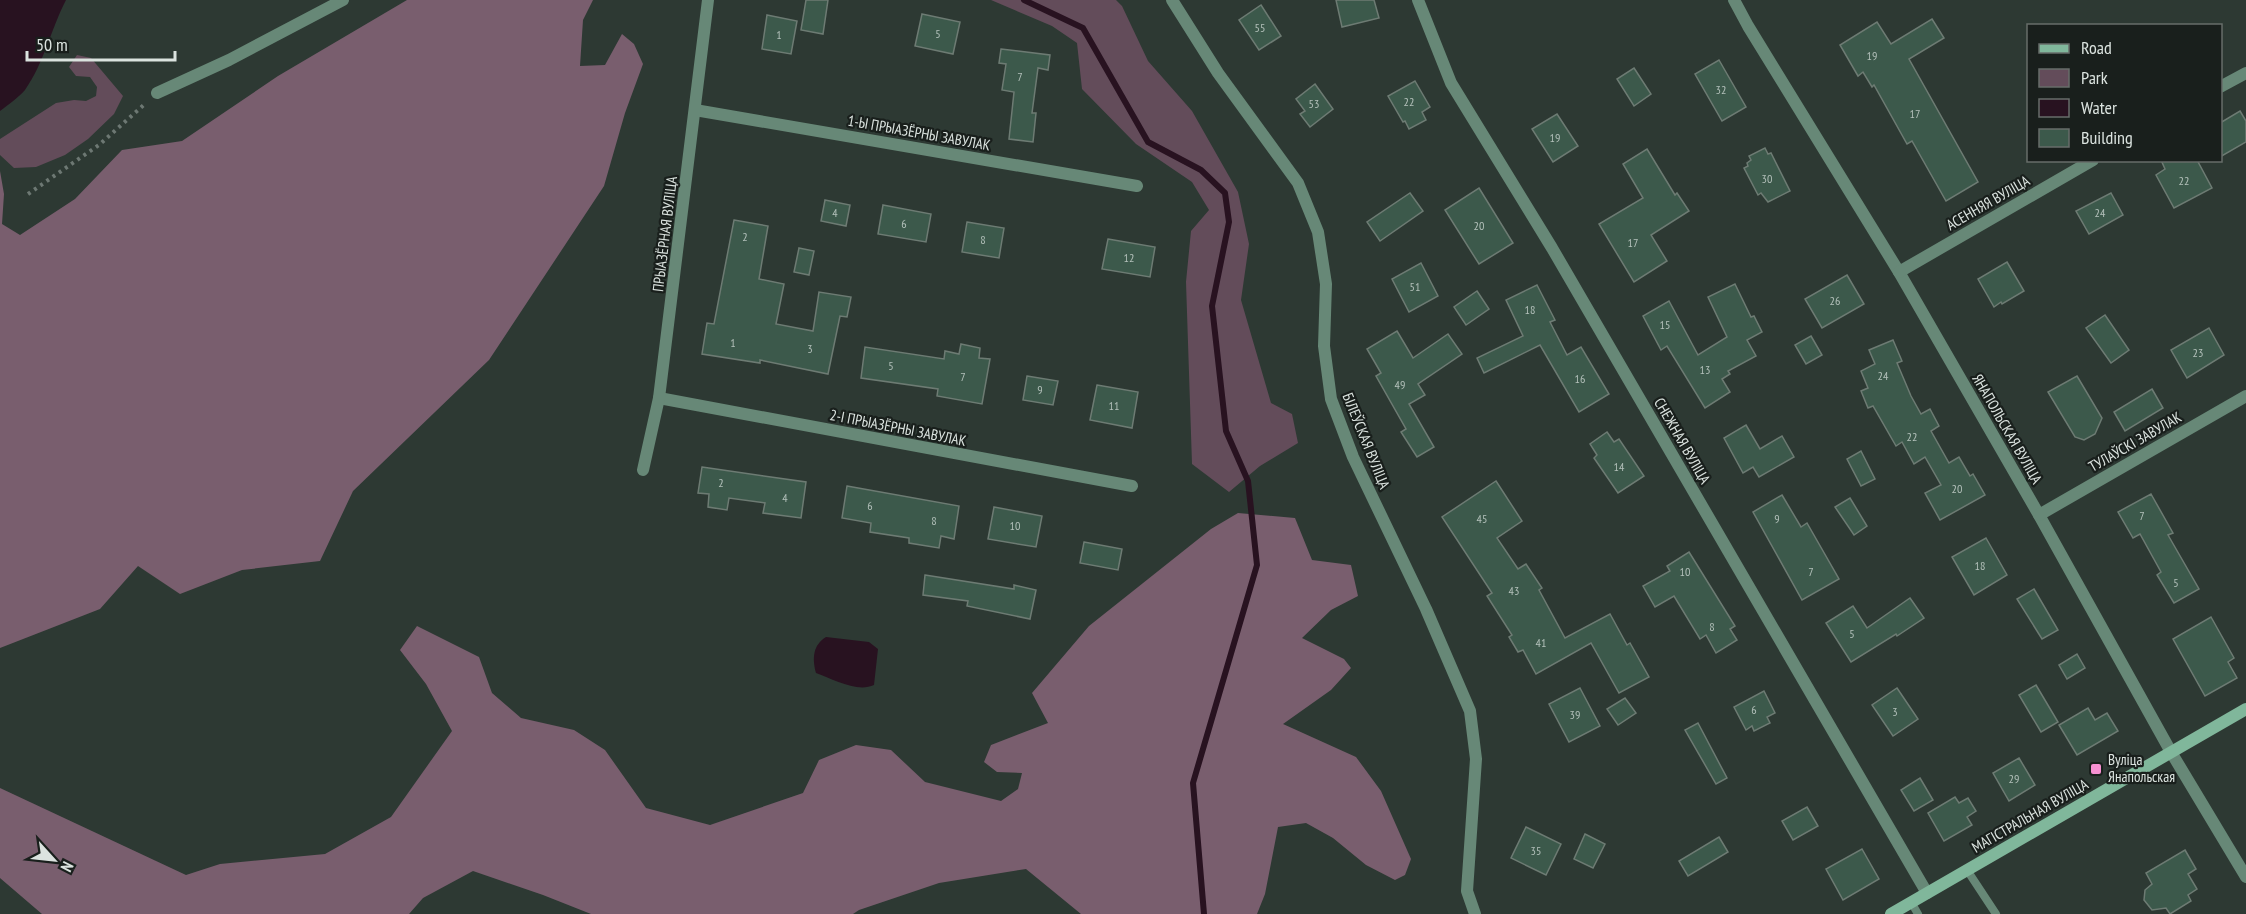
<svg xmlns="http://www.w3.org/2000/svg" width="2246" height="914" font-family="'PT Sans Narrow',sans-serif">
  <rect width="100%" height="100%" fill="#2d3933"/>
  <g fill="#634c5a">
    <polygon points="991,0 1116,0 1122,6 1148,61 1192,111 1238,192 1249,244 1241,300 1271,403 1292,414 1298,443 1260,466 1229,492 1192,464 1186,282 1191,231 1209,210 1192,182 1136,144 1082,89 1077,43 1052,26"/>
    <polygon points="77,55 91,58 123,96 114,114 88,139 65,155 36,167 14,168 0,155 0,139 56,103 74,100 86,101 96,96 97,87 90,77 76,76 69,67"/>
  </g>
  <g fill="#795e6e">
    <polygon points="407,0 593,0 583,20 580,66 605,65 622,34 634,44 643,64 625,113 604,186 489,360 353,491 320,561 242,570 180,594 138,566 100,609 0,648 0,171 4,194 2,224 20,235 75,199 122,150 182,141 278,76"/>
    <polygon points="1238,513 1295,518 1312,560 1351,565 1358,596 1331,610 1302,638 1344,659 1351,668 1331,690 1283,724 1356,757 1381,791 1411,859 1405,875 1395,880 1366,865 1333,838 1306,823 1278,827 1265,894 1257,914 1081,914 1026,869 939,883 859,910 853,914 591,914 543,895 473,871 423,898 409,914 42,914 0,878 0,788 186,875 220,864 325,854 391,817 452,731 426,684 400,650 417,626 479,657 492,693 521,718 574,730 605,750 646,808 710,825 803,793 819,760 856,745 891,750 925,782 1001,801 1018,789 1022,773 997,772 984,762 991,745 1048,723 1032,693 1089,626 1211,529"/>
  </g>
  <g fill="#281220">
    <path d="M0 0H66C51 29 44 63 25 90 18 98 8 105 0 111Z"/>
    <path d="M826 637 869 642 878 649 874 685C857 693 833 679 816 673 812 658 813 645 826 637Z"/>
  </g>
  <g fill="none" stroke-linecap="round" stroke-linejoin="round">
    <polyline stroke="#281220" stroke-width="6" points="1024,0 1083,28 1148,142 1201,170 1225,193 1229,222 1212,306 1226,431 1248,481 1257,565 1193,783 1204,914"/>
  </g>
  <g fill="#3c594b" stroke="#6d7b73" stroke-width="1.5">
    <polygon points="806,0 828,0 823,34 801,30"/>
    <polygon points="1336,0 1374,0 1379,18 1342,27"/>
    <polygon points="1261,5 1281,36 1259,50 1239,20"/>
    <polygon points="922,14 960,22 953,54 915,46"/>
    <polygon points="767,15 797,21 791,54 762,49"/>
    <polygon points="1932,19 1944,38 1909,59 1978,182 1946,201 1912,141 1907,144 1874,85 1872,87 1863,72 1858,76 1840,45 1877,22 1891,44"/>
    <polygon points="1001,49 1050,55 1048,70 1038,68 1032,113 1036,113 1033,142 1009,139 1014,92 1002,90 1006,64 999,63"/>
    <polygon points="1719,60 1746,107 1722,121 1695,74"/>
    <polygon points="1634,68 1651,94 1634,106 1617,79"/>
    <polygon points="1415,81 1430,107 1422,112 1426,120 1409,129 1405,121 1403,122 1388,96"/>
    <polygon points="1315,84 1333,109 1310,127 1300,114 1305,111 1296,99"/>
    <polygon points="2240,111 2246,121 2246,142 2220,157 2220,123"/>
    <polygon points="1557,114 1578,146 1553,162 1532,129"/>
    <polygon points="1765,148 1768,154 1771,153 1790,191 1768,202 1761,193 1758,195 1744,168 1748,166 1747,163 1751,160 1749,156"/>
    <polygon points="1647,149 1675,195 1677,193 1689,211 1651,235 1667,261 1634,282 1599,224 1643,198 1623,164"/>
    <polygon points="2161,160 2197,160 2212,188 2174,208 2156,175 2165,169"/>
    <polygon points="1479,188 1513,243 1479,264 1445,210"/>
    <polygon points="1410,193 1423,211 1380,241 1367,222"/>
    <polygon points="2111,193 2123,215 2089,234 2076,211"/>
    <polygon points="825,200 850,205 846,226 821,221"/>
    <polygon points="883,205 931,214 926,242 878,234"/>
    <polygon points="734,220 768,226 759,279 784,284 776,324 813,331 819,292 851,297 847,317 840,316 828,374 760,360 760,363 702,354 707,323 714,324"/>
    <polygon points="967,222 1004,228 999,258 962,252"/>
    <polygon points="1108,239 1155,247 1150,277 1102,269"/>
    <polygon points="799,248 814,251 809,275 794,272"/>
    <polygon points="2007,262 2024,291 2002,304 2001,302 1994,307 1978,279"/>
    <polygon points="1421,263 1438,296 1409,312 1392,279"/>
    <polygon points="1847,275 1864,304 1822,328 1805,299"/>
    <polygon points="1735,284 1751,317 1754,316 1762,332 1747,340 1756,356 1728,371 1730,374 1722,379 1730,392 1705,408 1667,346 1661,350 1643,316 1669,301 1698,355 1727,337 1708,297"/>
    <polygon points="1537,285 1555,320 1550,322 1567,355 1581,347 1609,394 1579,412 1540,345 1484,373 1477,358 1523,336 1506,300"/>
    <polygon points="1477,291 1489,309 1466,325 1454,307"/>
    <polygon points="2105,315 2129,350 2111,363 2086,328"/>
    <polygon points="2209,328 2224,355 2187,378 2171,350"/>
    <polygon points="1397,331 1413,358 1448,334 1462,354 1418,384 1425,395 1409,404 1434,447 1417,457 1401,432 1406,429 1376,376 1381,373 1367,349"/>
    <polygon points="1811,336 1822,355 1806,364 1795,345"/>
    <polygon points="1893,340 1902,361 1897,363 1911,396 1921,414 1930,409 1939,426 1931,431 1949,463 1959,457 1970,476 1973,474 1985,495 1940,520 1925,493 1941,485 1925,457 1914,464 1902,442 1896,446 1873,406 1868,408 1861,391 1868,388 1861,371 1875,364 1869,350"/>
    <polygon points="961,344 980,348 979,358 990,359 982,404 937,396 938,389 861,378 865,347 944,359 945,351 959,354"/>
    <polygon points="1027,376 1058,381 1053,405 1023,400"/>
    <polygon points="2077,376 2102,418 2095,434 2084,440 2075,437 2048,392"/>
    <polygon points="1097,385 1138,392 1132,428 1090,420"/>
    <polygon points="2152,389 2163,408 2125,431 2114,412"/>
    <polygon points="1746,425 1760,449 1782,436 1794,457 1759,477 1753,467 1743,473 1724,438"/>
    <polygon points="1607,432 1614,442 1619,439 1644,476 1618,493 1594,458 1597,455 1590,444"/>
    <polygon points="1861,451 1875,479 1861,486 1847,459"/>
    <polygon points="702,467 806,482 801,518 763,513 765,503 729,498 727,510 708,507 709,494 698,493"/>
    <polygon points="1496,481 1522,521 1497,538 1518,569 1526,564 1542,588 1539,590 1565,638 1610,614 1627,645 1630,643 1649,677 1619,693 1591,643 1536,674 1523,650 1518,652 1509,637 1512,635 1487,596 1492,593 1442,517"/>
    <polygon points="847,486 959,506 954,539 941,536 939,548 909,543 909,538 870,532 871,523 842,518"/>
    <polygon points="2151,494 2173,533 2168,535 2199,589 2174,603 2157,575 2161,572 2140,534 2133,538 2118,512"/>
    <polygon points="1782,495 1801,527 1807,523 1839,579 1802,600 1753,512"/>
    <polygon points="1850,498 1867,526 1854,535 1835,507"/>
    <polygon points="994,507 1042,516 1036,547 988,539"/>
    <polygon points="1986,538 2007,575 1974,595 1952,557"/>
    <polygon points="1084,542 1122,549 1118,570 1080,563"/>
    <polygon points="1689,552 1735,626 1730,629 1737,640 1716,653 1706,635 1700,639 1674,596 1655,607 1643,586 1670,571 1667,566"/>
    <polygon points="925,575 1014,589 1014,585 1036,590 1030,619 967,606 968,601 923,595"/>
    <polygon points="2034,589 2058,630 2042,639 2017,599"/>
    <polygon points="1910,598 1924,618 1897,636 1896,634 1851,662 1826,623 1853,606 1867,628"/>
    <polygon points="2211,617 2234,658 2228,662 2237,678 2205,696 2173,639"/>
    <polygon points="2077,654 2085,668 2067,679 2059,665"/>
    <polygon points="2036,685 2058,722 2041,732 2019,695"/>
    <polygon points="1580,688 1600,726 1569,742 1549,704"/>
    <polygon points="1897,688 1918,719 1893,736 1872,705"/>
    <polygon points="1764,691 1775,713 1767,717 1770,723 1754,731 1752,726 1746,730 1734,707"/>
    <polygon points="1625,698 1636,713 1618,725 1607,709"/>
    <polygon points="2088,708 2095,720 2107,713 2118,731 2077,755 2059,725"/>
    <polygon points="1698,723 1727,778 1716,784 1685,730"/>
    <polygon points="2019,758 2035,785 2009,801 1993,773"/>
    <polygon points="1920,778 1933,800 1914,811 1901,790"/>
    <polygon points="1955,797 1959,803 1968,798 1976,811 1967,817 1972,825 1944,841 1928,813"/>
    <polygon points="1807,807 1818,826 1793,840 1782,821"/>
    <polygon points="1526,827 1561,844 1546,875 1511,858"/>
    <polygon points="1585,834 1605,844 1593,868 1574,859"/>
    <polygon points="1719,837 1728,852 1688,876 1679,861"/>
    <polygon points="1862,849 1879,879 1843,900 1826,869"/>
    <polygon points="2185,850 2196,869 2188,874 2197,889 2188,895 2191,901 2170,914 2166,908 2152,910 2144,900 2145,890 2152,884 2146,873"/>
  </g>
  <g fill="none" stroke-linecap="round" stroke-linejoin="round">
    <polyline stroke="#6d7873" stroke-width="4" stroke-dasharray="3 4.5" stroke-linecap="butt" points="28,194 99,145 146,103"/>
    <g stroke="#678877" stroke-width="8">
      <polyline points="1967,870 1996,914"/>
      <polyline points="1911,902 1918,914"/>
    </g>
    <g stroke="#678877" stroke-width="12">
      <polyline points="1172,0 1218,73 1298,183 1318,232 1326,284 1324,346 1331,399 1353,457 1426,609 1470,711 1476,759 1467,891 1475,914"/>
      <polyline points="1418,0 1451,83 1552,248 1927,893"/>
      <polyline points="1734,0 1748,26 1899,272 2039,515 2171,752 2246,877"/>
      <polyline points="2220,87 2246,73"/>
      <polyline points="157,93 229,60 343,0"/>
      <polyline points="695,110 1137,186"/>
      <polyline points="1899,272 2093,160"/>
      <polyline points="659,398 1132,486"/>
      <polyline points="643,470 659,398 708,0"/>
      <polyline points="2039,515 2246,396"/>
    </g>
    <polyline stroke="#80b79b" stroke-width="12" points="1891,914 2246,709"/>
  </g>
  <rect fill="#f690d1" stroke="#191f1c" stroke-width="2" x="2090" y="763" width="12" height="12" rx="3"/>
  <g text-anchor="middle" stroke-width="4.5" stroke-linejoin="round" paint-order="stroke">
    <g font-size="12" fill="#b3c0ba">
      <text x="1260" y="32">55</text>
      <text x="938" y="38">5</text>
      <text x="779" y="39">1</text>
      <text x="1872" y="60">19</text>
      <text x="1020" y="81">7</text>
      <text x="1721" y="94">32</text>
      <text x="1409" y="106">22</text>
      <text x="1314" y="108">53</text>
      <text x="1915" y="118">17</text>
      <text x="1555" y="142">19</text>
      <text x="1767" y="183">30</text>
      <text x="2184" y="185">22</text>
      <text x="835" y="217">4</text>
      <text x="2100" y="217">24</text>
      <text x="904" y="228">6</text>
      <text x="1479" y="230">20</text>
      <text x="745" y="241">2</text>
      <text x="983" y="244">8</text>
      <text x="1633" y="247">17</text>
      <text x="1129" y="262">12</text>
      <text x="1415" y="291">51</text>
      <text x="1835" y="305">26</text>
      <text x="1530" y="314">18</text>
      <text x="1665" y="329">15</text>
      <text x="733" y="347">1</text>
      <text x="810" y="353">3</text>
      <text x="2198" y="357">23</text>
      <text x="891" y="370">5</text>
      <text x="1705" y="374">13</text>
      <text x="1883" y="380">24</text>
      <text x="963" y="381">7</text>
      <text x="1580" y="383">16</text>
      <text x="1400" y="389">49</text>
      <text x="1040" y="394">9</text>
      <text x="1114" y="410">11</text>
      <text x="1912" y="441">22</text>
      <text x="1619" y="471">14</text>
      <text x="721" y="487">2</text>
      <text x="1957" y="493">20</text>
      <text x="785" y="502">4</text>
      <text x="870" y="510">6</text>
      <text x="2142" y="520">7</text>
      <text x="1482" y="523">45</text>
      <text x="1777" y="523">9</text>
      <text x="934" y="525">8</text>
      <text x="1015" y="530">10</text>
      <text x="1980" y="570">18</text>
      <text x="1685" y="576">10</text>
      <text x="1811" y="576">7</text>
      <text x="2176" y="587">5</text>
      <text x="1514" y="595">43</text>
      <text x="1712" y="631">8</text>
      <text x="1852" y="638">5</text>
      <text x="1541" y="647">41</text>
      <text x="1754" y="714">6</text>
      <text x="1895" y="716">3</text>
      <text x="1575" y="719">39</text>
      <text x="2014" y="783">29</text>
      <text x="1536" y="855">35</text>
    </g>
    <g font-size="15" fill="#dbe3df" stroke="#191f1c">
      <text transform="translate(919 133) rotate(10)" y="5">1-Ы ПРЫАЗЁРНЫ ЗАВУЛАК</text>
      <text transform="translate(1988 203) rotate(-30)" y="5">АСЕННЯЯ ВУЛІЦА</text>
      <text transform="translate(665 234) rotate(-83)" y="5">ПРЫАЗЁРНАЯ ВУЛІЦА</text>
      <text transform="translate(898 428) rotate(11)" y="5">2-І ПРЫАЗЁРНЫ ЗАВУЛАК</text>
      <text transform="translate(2007 429) rotate(60)" y="5">ЯНАПОЛЬСКАЯ ВУЛІЦА</text>
      <text transform="translate(1366 441) rotate(68)" y="5">БІЛЕЎСКАЯ ВУЛІЦА</text>
      <text transform="translate(1682 441) rotate(60)" y="5">СНЕЖНАЯ ВУЛІЦА</text>
      <text transform="translate(2135 442) rotate(-30)" y="5">ТУЛАЎСКІ ЗАВУЛАК</text>
      <text transform="translate(2030 816) rotate(-30)" y="5">МАГІСТРАЛЬНАЯ ВУЛІЦА</text>
    </g>
    <g font-size="15" fill="#dbe3df" stroke="#191f1c" text-anchor="start">
      <text x="2108" y="765">Вуліца<tspan x="2108" dy="17">Янапольская</tspan></text>
    </g>
  </g>
  <rect x="2027" y="24" width="195" height="138" fill="#191f1c" stroke="#676d6a" stroke-width="1.5"/>
  <rect x="2039" y="44" width="30" height="9" fill="#80b79b" stroke="#676d6a" stroke-width="1.5"/>
  <text x="2081" y="54" font-size="18" fill="#dbe3df">Road</text>
  <rect x="2039" y="69" width="30" height="18" fill="#634c5a" stroke="#676d6a" stroke-width="1.5"/>
  <text x="2081" y="84" font-size="18" fill="#dbe3df">Park</text>
  <rect x="2039" y="99" width="30" height="18" fill="#281220" stroke="#676d6a" stroke-width="1.5"/>
  <text x="2081" y="114" font-size="18" fill="#dbe3df">Water</text>
  <rect x="2039" y="129" width="30" height="18" fill="#3c594b" stroke="#676d6a" stroke-width="1.5"/>
  <text x="2081" y="144" font-size="18" fill="#dbe3df">Building</text>
  <g transform="translate(54 860) rotate(117)" stroke="#191f1c" stroke-width="4.5" paint-order="stroke">
  <path d="M0-4.5L10 22L0 15L-10 22Z" fill="#dbe3df"/>
  <text y="-9" font-size="16" font-weight="bold" text-anchor="middle" fill="#dbe3df">N</text>
  </g>
  <path d="M27 51v9h148v-9" fill="none" stroke="#dbe3df" stroke-width="3"/>
  <text x="36" y="51" font-size="18" fill="#dbe3df" stroke="#191f1c" stroke-width="4.5" paint-order="stroke">50 m</text>
</svg>
